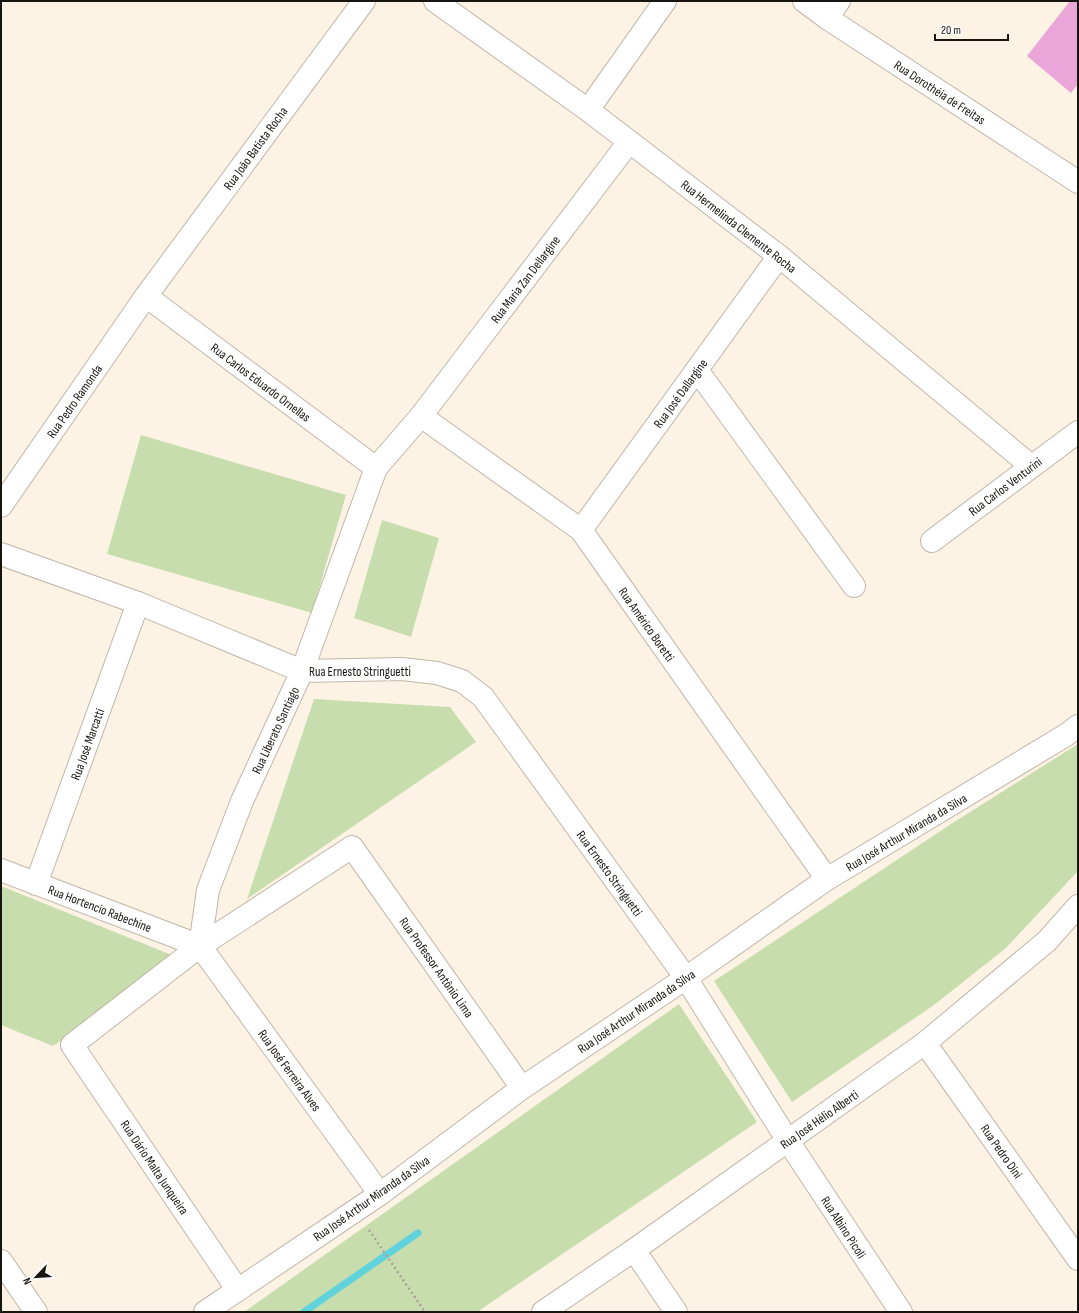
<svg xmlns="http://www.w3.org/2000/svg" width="1079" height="1313" font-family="'Sofia Sans Condensed',sans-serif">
  <rect width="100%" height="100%" fill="#fdf3e4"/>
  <g fill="#c8ddae">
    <polygon points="141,435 346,495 312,613 107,554"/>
    <polygon points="382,520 439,538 411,637 354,618"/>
    <polygon points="314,699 450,707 476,742 247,899"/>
    <polygon points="1078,744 1078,871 1006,948 934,1005 792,1102 714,981 951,824"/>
    <polygon points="1,886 179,958 53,1046 1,1025"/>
    <polygon points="679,1004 757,1122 477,1312 244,1312"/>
  </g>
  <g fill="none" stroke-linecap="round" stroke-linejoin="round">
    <polyline stroke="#60d2dc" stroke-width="7" points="304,1312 418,1233"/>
  </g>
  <polygon fill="#eaa6d9" points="1070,1 1078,1 1078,84 1071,93 1027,56"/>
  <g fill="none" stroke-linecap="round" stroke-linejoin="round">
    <g stroke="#c0b6a8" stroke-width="24">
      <g id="minor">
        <polyline points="435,1 588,110 779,256 1031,466"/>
        <polyline points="804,1 827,18 1078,182"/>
        <polyline points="827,18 839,1"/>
        <polyline points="588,110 665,1"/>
        <polyline points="146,296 376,468"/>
        <polyline points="697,370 854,586"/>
        <polyline points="421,416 581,530 827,879"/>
        <polyline points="1,506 146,296 364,1"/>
        <polyline points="581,530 779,256"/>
        <polyline points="932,541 1078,432"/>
        <polyline points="1,554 138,603 302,671 402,669 437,673 462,681 483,697 686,978 788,1141 901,1312"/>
        <polyline points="1,870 200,946"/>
        <polyline points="36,884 138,603"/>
        <polyline points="200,946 208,890 242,801 302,671 376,468 421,416 629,142"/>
        <polyline points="200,946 380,1194"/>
        <polyline points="925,1043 1078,1259"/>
        <polyline points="634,1250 676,1312"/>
        <polyline points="1,1261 36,1312"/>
        <polyline points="237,1289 72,1045 200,946 352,847 522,1088"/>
        <polyline points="205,1312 380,1194 522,1088 686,978 827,879 1066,735 1078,726"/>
        <polyline points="543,1312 634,1250 925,1043 1047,941 1078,906"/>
      </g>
    </g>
    <polyline stroke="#aaa297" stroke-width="2.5" stroke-dasharray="2 3" stroke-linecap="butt" points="369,1230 425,1312"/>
    <use href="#minor" stroke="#fff" stroke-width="22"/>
  </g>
  <g text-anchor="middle" stroke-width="3" stroke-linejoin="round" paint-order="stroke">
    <g font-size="13" fill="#18140f" stroke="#fff">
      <text transform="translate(940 92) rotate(33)" y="5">Rua Dorothéia de Freitas</text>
      <text transform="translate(255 148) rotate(-54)" y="5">Rua João Batista Rocha</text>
      <text transform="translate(739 226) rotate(38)" y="5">Rua Hermelinda Clemente Rocha</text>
      <text transform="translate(525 279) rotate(-53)" y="5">Rua Maria Zan Dellargine</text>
      <text transform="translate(261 382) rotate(37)" y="5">Rua Carlos Eduardo Ornellas</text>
      <text transform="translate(680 393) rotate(-54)" y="5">Rua José Dallargine</text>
      <text transform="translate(74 401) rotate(-55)" y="5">Rua Pedro Ramonda</text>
      <text transform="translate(1005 486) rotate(-37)" y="5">Rua Carlos Venturini</text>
      <text transform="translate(647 624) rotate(55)" y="5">Rua Américo Boretti</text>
      <text x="360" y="676">Rua Ernesto Stringuetti</text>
      <text transform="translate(275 730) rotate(-65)" y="5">Rua Liberato Santiago</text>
      <text transform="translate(87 744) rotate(-70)" y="5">Rua José Marcatti</text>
      <text transform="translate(906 832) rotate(-31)" y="5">Rua José Arthur Miranda da Silva</text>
      <text transform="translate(610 873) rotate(54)" y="5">Rua Ernesto Stringuetti</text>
      <text transform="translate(100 908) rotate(21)" y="5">Rua Hortencio Rabechine</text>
      <text transform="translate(437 967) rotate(55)" y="5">Rua Professor Antônio Lima</text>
      <text transform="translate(636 1011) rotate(-34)" y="5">Rua José Arthur Miranda da Silva</text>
      <text transform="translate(290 1070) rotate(54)" y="5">Rua José Ferreira Alves</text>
      <text transform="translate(819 1119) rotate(-35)" y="5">Rua José Hélio Alberti</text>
      <text transform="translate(1002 1151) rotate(55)" y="5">Rua Pedro Dini</text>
      <text transform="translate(155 1167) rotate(56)" y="5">Rua Dário Malta Junqueira</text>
      <text transform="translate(371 1198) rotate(-35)" y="5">Rua José Arthur Miranda da Silva</text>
      <text transform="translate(844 1227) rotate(57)" y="5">Rua Albino Picoli</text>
    </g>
  </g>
  <rect width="1079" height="1313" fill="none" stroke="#18140f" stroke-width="4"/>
  <g transform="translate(36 1277) rotate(245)" stroke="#ffffff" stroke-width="3" paint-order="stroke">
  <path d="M0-3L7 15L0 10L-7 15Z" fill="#18140f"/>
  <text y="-6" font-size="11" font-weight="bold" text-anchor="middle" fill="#18140f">N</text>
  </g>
  <path d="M935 34v6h73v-6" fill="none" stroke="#18140f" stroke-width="2"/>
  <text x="941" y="34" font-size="12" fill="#18140f" stroke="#ffffff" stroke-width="3" paint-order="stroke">20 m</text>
</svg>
